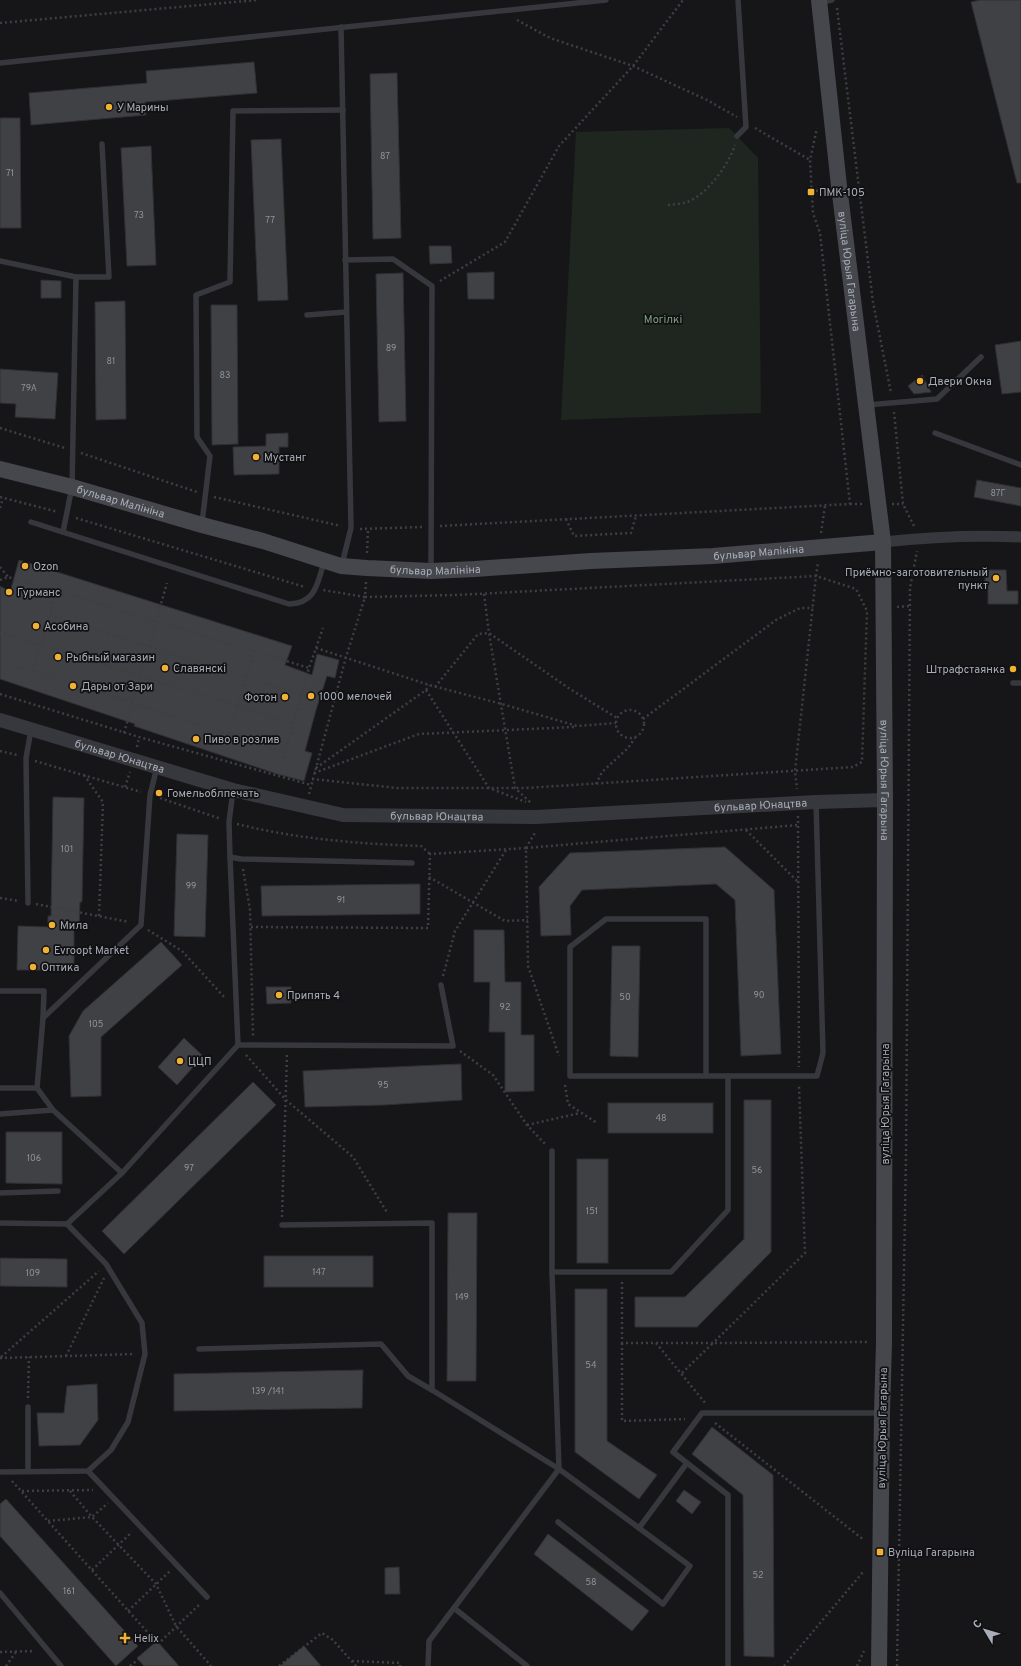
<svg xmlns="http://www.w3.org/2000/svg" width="1021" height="1666" font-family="Overpass,sans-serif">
  <rect width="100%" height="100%" fill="#161618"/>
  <polygon fill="#1e261f" points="729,128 758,158 761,413 561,420 576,132"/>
  <g fill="#404145" stroke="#303034">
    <polygon points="980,0 1021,0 1021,183 1017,183 971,2"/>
    <polygon points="254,62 257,93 145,102 146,115 31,125 29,93 147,83 146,71"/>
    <polygon points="397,73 401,238 373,239 370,74"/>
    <polygon points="0,118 20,118 21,228 0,228"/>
    <polygon points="281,139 288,300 258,301 251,140"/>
    <polygon points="151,146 156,265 127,266 121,148"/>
    <polygon points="429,246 451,246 452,263 430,264"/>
    <polygon points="494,272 494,299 468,299 467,273"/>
    <polygon points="403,273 406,421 379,422 376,274"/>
    <polygon points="41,280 61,281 61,298 41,298"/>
    <polygon points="125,301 126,419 96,420 95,302"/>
    <polygon points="211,305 237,305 238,444 212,445"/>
    <polygon points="1021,341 1021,392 1002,394 995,345"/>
    <polygon points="0,369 58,373 55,419 15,417 16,404 0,403"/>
    <polygon points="922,375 931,392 914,394 908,386"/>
    <polygon points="288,433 288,447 279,447 279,474 234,475 233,447 266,446 266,434"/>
    <polygon points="977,480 1021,488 1021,506 974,497"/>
    <polygon points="19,560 292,646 285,665 312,675 317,654 339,660 335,678 327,676 316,710 305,751 312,753 304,781 277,774 134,726 135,724 0,679 0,586 10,592"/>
    <polygon points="985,570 1006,570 1007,591 1018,591 1018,604 988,604 988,586 985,586"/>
    <polygon points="53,797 84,798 82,902 80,902 79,929 74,929 74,970 17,970 18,926 48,927 48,916 51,916"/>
    <polygon points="177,834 208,835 205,937 174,936"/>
    <polygon points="725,847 774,890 781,1054 741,1056 735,900 716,884 582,890 570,906 571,935 541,936 539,887 570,853"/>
    <polygon points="420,884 420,914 262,916 261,886"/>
    <polygon points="474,930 504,930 505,982 521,982 521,1035 534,1035 534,1091 505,1092 505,1032 489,1032 490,982 474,982"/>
    <polygon points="161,942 182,965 101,1037 101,1096 71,1097 69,1036 83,1011"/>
    <polygon points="612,946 640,946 638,1057 610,1056"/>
    <polygon points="266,987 291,987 291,1003 267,1004"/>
    <polygon points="184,1038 203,1056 177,1085 158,1067"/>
    <polygon points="461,1064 462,1100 384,1105 305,1107 303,1071"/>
    <polygon points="253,1082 276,1105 124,1254 102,1231"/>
    <polygon points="744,1100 771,1100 771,1252 697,1327 635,1327 635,1297 685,1297 744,1239"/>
    <rect x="608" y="1103" width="105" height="30"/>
    <polygon points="6,1132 62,1132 62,1184 6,1183"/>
    <rect x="577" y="1159" width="31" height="104"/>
    <polygon points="448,1213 477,1213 476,1381 447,1381"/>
    <rect x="264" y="1256" width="109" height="31"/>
    <polygon points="0,1258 67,1259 67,1287 0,1286"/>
    <polygon points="575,1289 607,1289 607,1441 657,1475 639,1499 575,1452"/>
    <polygon points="363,1370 362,1408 174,1411 174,1374"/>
    <polygon points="97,1384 98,1420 80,1445 39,1446 37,1413 64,1413 67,1386"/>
    <polygon points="712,1427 773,1475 774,1657 744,1656 743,1495 692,1454"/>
    <polygon points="684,1490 701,1502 692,1514 676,1501"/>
    <polygon points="6,1499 138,1646 116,1666 0,1536 0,1504"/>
    <polygon points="548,1534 649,1611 632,1631 534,1554"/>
    <polygon points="399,1567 400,1594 385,1594 385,1568"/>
    <polygon points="157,1641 179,1666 144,1666 137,1658"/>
    <polygon points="304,1646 321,1666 280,1666"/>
  </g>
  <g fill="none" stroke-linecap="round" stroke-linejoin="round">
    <g stroke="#3d3f44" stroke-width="2.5" stroke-dasharray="2 3" stroke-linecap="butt">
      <polyline points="837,8 873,302 891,393"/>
      <polyline points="517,20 550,38 633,66 707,100 737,117"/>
      <polyline points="0,23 257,0"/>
      <polyline points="755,128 810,160"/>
      <polyline points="811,192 825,189"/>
      <path d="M668 205C674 204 682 204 687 202 707 195 729 164 735 145"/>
      <polyline points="440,281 505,242 559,146 633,66 683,0"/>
      <polyline points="894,412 903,504 915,528"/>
      <polyline points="0,428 65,448"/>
      <polyline points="81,453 197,492"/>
      <polyline points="0,497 58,512"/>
      <polyline points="214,497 341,526"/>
      <polyline points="850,504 863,504"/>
      <polyline points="892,504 903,504"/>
      <polyline points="0,508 3,498"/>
      <polyline points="76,518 305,587"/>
      <polyline points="566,519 574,536 631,533 636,516"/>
      <polyline points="440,526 850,504 820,233 813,213 810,160 817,128"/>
      <polyline points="360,529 423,527"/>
      <polyline points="821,533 825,506"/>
      <polyline points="367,553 368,530"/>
      <polyline points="0,567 8,577"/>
      <polyline points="0,580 8,577 57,591 309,668"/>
      <polyline points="366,582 365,597 457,595 816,576 795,771 797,789"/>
      <polyline points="484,594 489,633 570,689 617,718"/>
      <polyline points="897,607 910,606"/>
      <polyline points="50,615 301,695"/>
      <polyline points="0,633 294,723"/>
      <polyline points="316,648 429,685 502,704 577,726 616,723"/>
      <polyline points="17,666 285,752"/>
      <polyline points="33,671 57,591"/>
      <polyline points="435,687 478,634 489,633 515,788 531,803"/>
      <polyline points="426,690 489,788 526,802"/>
      <polyline points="0,694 139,737 311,785"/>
      <circle cx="630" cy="724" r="14"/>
      <polyline points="643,719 776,620 800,608 813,608"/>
      <polyline points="124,733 167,583"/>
      <polyline points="229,734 254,651"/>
      <polyline points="137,747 139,737"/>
      <polyline points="0,751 17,755"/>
      <polyline points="35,761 141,792"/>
      <polyline points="282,763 309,668 323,628"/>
      <polyline points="316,768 426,690 429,685"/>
      <polyline points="314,773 419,734 574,727"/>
      <polyline points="84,775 103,802 99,916"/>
      <polyline points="312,779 397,788 526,788 853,767 862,762 867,611 856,589 816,576 818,562"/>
      <polyline points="596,784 602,772 628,748 635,738"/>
      <polyline points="125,787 130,772"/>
      <polyline points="309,794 346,657 365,597 323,590"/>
      <polyline points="160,798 221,819"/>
      <polyline points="798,816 799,1067"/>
      <path d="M237 824C297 839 360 844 421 846L430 854"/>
      <polyline points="746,830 798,882"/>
      <polyline points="526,848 536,831"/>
      <polyline points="526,848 798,825"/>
      <polyline points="243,869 250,910 253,1037"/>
      <polyline points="429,877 505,921 528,920"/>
      <polyline points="0,898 19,901"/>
      <polyline points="36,904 129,922"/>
      <polyline points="251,927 428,928 430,854 526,848 528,966 559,1056"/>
      <polyline points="148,930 182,951 226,999"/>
      <polyline points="443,976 455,931 506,850"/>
      <polyline points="460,1051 493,1075 527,1125 546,1145"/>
      <polyline points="246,1055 286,1100 353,1157 388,1214"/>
      <polyline points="565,1085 568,1104 597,1123"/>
      <polyline points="527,1125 580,1113"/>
      <polyline points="282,1217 287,1054"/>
      <polyline points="622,1282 622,1343 713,1343 805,1253 799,1086"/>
      <polyline points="622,1343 622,1421 685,1419"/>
      <polyline points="656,1343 706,1404"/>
      <polyline points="66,1356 104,1278"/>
      <polyline points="1,1357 99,1271"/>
      <polyline points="0,1358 135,1354"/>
      <polyline points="682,1373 713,1343 869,1342"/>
      <polyline points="28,1398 29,1357"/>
      <polyline points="715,1423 864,1540"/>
      <polyline points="12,1481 158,1644"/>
      <polyline points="22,1491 93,1490"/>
      <polyline points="70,1491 92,1517 156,1584 176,1626 211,1666"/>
      <polyline points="48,1521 92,1517 108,1503"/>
      <polyline points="92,1570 132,1532"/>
      <polyline points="128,1611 170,1571"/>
      <polyline points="0,1652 35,1651"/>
      <polyline points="352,1661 400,1663 400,1666"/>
      <polyline points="6,1666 16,1652"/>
      <polyline points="130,1666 158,1644 200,1604"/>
      <polyline points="279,1666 322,1633 333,1640 356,1666"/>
      <polyline points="784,1666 863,1572"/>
      <polyline points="857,1666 864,1651"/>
      <polyline points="897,1666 906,1157 910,588 917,551"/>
    </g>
    <g stroke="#37383d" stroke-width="5.5">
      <polyline points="821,2 832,0"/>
      <polyline points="341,27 351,528 342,564"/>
      <polyline points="0,63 606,0"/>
      <polyline points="737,136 746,127 738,0"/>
      <polyline points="345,260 393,259 432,286 431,569"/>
      <polyline points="0,261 76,277"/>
      <polyline points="307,315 346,312"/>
      <polyline points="867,405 937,399 981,357"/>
      <polyline points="935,433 1021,465"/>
      <path d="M31 522 289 604C316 603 317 584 324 562"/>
      <polyline points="202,523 210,456 197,437 196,295 230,282 233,111 343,110"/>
      <polyline points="63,532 72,487 76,277 109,277 102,144"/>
      <polyline points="1013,683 1021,683"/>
      <polyline points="230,857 241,859 412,863"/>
      <polyline points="28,903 26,758 31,730"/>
      <polyline points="0,991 44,991 43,1018"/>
      <polyline points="238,1045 453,1046 441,985"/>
      <polyline points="706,1076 570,1076 570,947 606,919 706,919 706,1076 817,1076 823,1053 816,802"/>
      <polyline points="0,1088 37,1088"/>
      <polyline points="0,1114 53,1110"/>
      <polyline points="122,1173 53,1110 37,1088 43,1018 141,925 150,795 157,767"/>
      <polyline points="0,1193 58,1191"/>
      <polyline points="0,1223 67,1224 122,1173 238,1045 230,857 229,822 233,791"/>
      <polyline points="282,1225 432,1223 432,1390 559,1469 639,1528 687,1463 728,1495 728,1666"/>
      <polyline points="552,1272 671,1272 728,1210 728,1076"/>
      <polyline points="199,1349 381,1344 408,1376 432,1390"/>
      <polyline points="28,1407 28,1470"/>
      <polyline points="687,1463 673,1452 702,1413 881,1413"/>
      <polyline points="88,1471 207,1597"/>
      <polyline points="0,1472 88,1471 111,1450 128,1422 145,1354 142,1323 106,1264 67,1224"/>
      <polyline points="558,1522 663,1604 690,1566 639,1528"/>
      <polyline points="0,1593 61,1666"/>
      <polyline points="454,1608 527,1666"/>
      <polyline points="428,1666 429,1641 559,1469 552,1272 552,1151"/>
    </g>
    <path stroke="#37383d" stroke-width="11" d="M883 542C929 537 975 535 1021 537"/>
    <path stroke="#37383d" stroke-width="14" id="s1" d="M0 720 233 790 343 815 536 817 816 802 885 800"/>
    <g stroke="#45474d" stroke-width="16">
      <path id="s2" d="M819 0 839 186 883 542 885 800 884 1343 882 1413 879 1666"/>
      <path id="s3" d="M0 469 72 487 202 525 263 541 341 566 367 568 431 571 475 569 591 561 713 556 883 542"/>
    </g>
  </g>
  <g fill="#f2b134" stroke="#111113" stroke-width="1.5">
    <circle cx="109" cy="107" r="4"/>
    <rect x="807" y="188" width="8" height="8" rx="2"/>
    <circle cx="920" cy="381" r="4"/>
    <circle cx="256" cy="457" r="4"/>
    <circle cx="25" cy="566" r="4"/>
    <circle cx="996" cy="578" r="4"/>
    <circle cx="9" cy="592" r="4"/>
    <circle cx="36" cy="626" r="4"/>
    <circle cx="58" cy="657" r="4"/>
    <circle cx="165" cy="668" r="4"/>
    <circle cx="1013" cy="669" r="4"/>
    <circle cx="73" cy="686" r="4"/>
    <circle cx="311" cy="696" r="4"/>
    <circle cx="285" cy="697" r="4"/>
    <circle cx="196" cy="739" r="4"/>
    <circle cx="159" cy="793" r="4"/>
    <circle cx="52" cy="925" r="4"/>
    <circle cx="46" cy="950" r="4"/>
    <circle cx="33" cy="967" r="4"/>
    <circle cx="279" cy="995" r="4"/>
    <circle cx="180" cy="1061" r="4"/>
    <rect x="876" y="1548" width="8" height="8" rx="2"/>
    <path d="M123 1632h4v4h4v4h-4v4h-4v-4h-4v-4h4z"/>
  </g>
  <g text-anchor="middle" stroke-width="3.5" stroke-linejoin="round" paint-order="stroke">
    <g font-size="9" fill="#8e929b">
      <text x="385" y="159">87</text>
      <text x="10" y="176">71</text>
      <text x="139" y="218">73</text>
      <text x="270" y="223">77</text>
      <text x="391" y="351">89</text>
      <text x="111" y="364">81</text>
      <text x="225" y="378">83</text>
      <text x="29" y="391">79А</text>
      <text x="998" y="496">87Г</text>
      <text x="67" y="852">101</text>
      <text x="191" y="889">99</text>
      <text x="341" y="903">91</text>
      <text x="759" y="998">90</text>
      <text x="625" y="1000">50</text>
      <text x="505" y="1010">92</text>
      <text x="96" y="1027">105</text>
      <text x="383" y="1088">95</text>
      <text x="661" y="1121">48</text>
      <text x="34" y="1161">106</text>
      <text x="189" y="1171">97</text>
      <text x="757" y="1173">56</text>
      <text x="592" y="1214">151</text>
      <text x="319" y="1275">147</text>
      <text x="33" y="1276">109</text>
      <text x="462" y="1300">149</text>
      <text x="591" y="1368">54</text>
      <text x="268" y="1394">139 /141</text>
      <text x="758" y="1578">52</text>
      <text x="591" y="1585">58</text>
      <text x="69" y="1594">161</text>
    </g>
    <g font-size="11" fill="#a8adb8" stroke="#111113" text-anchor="start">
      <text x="117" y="111">У Марины</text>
      <text x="819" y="196">ПМК-105</text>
      <text x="928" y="385">Двери Окна</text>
      <text x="264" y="461">Мустанг</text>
      <text x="33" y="570">Ozon</text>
      <text x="988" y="576" text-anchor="end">Приёмно-заготовительный<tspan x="988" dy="13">пункт</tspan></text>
      <text x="17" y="596">Гурманс</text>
      <text x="44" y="630">Асобина</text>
      <text x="66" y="661">Рыбный магазин</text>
      <text x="173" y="672">Славянскі</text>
      <text x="1005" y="673" text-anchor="end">Штрафстаянка</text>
      <text x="81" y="690">Дары от Зари</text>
      <text x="319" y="700">1000 мелочей</text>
      <text x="277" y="701" text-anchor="end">Фотон</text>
      <text x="204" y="743">Пиво в розлив</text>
      <text x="167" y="797">Гомельоблпечать</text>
      <text x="60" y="929">Мила</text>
      <text x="54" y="954">Evroopt Market</text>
      <text x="41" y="971">Оптика</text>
      <text x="287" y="999">Припять 4</text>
      <text x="188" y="1065">ЦЦП</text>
      <text x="888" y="1556">Вуліца Гагарына</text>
      <text x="134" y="1642">Helix</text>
    </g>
    <g font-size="11" fill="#a8adb8" stroke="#111113">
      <text dy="4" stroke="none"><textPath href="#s2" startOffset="273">вуліца Юрыя Гагарына</textPath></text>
      <text dy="4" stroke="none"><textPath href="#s3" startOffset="125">бульвар Малініна</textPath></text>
      <text dy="4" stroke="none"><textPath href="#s3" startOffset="773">бульвар Малініна</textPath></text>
      <text dy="4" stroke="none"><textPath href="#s3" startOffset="449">бульвар Малініна</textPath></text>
      <text dy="4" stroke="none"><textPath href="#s1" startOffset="125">бульвар Юнацтва</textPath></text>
      <text dy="4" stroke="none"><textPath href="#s2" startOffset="784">вуліца Юрыя Гагарына</textPath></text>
      <text dy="4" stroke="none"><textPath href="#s1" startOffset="774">бульвар Юнацтва</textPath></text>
      <text dy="4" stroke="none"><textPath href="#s1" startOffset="450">бульвар Юнацтва</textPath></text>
      <text transform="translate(885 1104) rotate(-90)" y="4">вуліца Юрыя Гагарына</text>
      <text transform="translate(882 1428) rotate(-89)" y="4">вуліца Юрыя Гагарына</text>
    </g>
    <g font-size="11" fill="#7fa381" stroke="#111113">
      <text x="663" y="323">Могілкі</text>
    </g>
  </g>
  <g transform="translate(985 1630) rotate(308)" stroke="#111113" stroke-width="3" paint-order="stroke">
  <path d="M0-3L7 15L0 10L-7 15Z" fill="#a8adb8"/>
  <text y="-6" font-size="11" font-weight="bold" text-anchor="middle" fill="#a8adb8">С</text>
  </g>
</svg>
